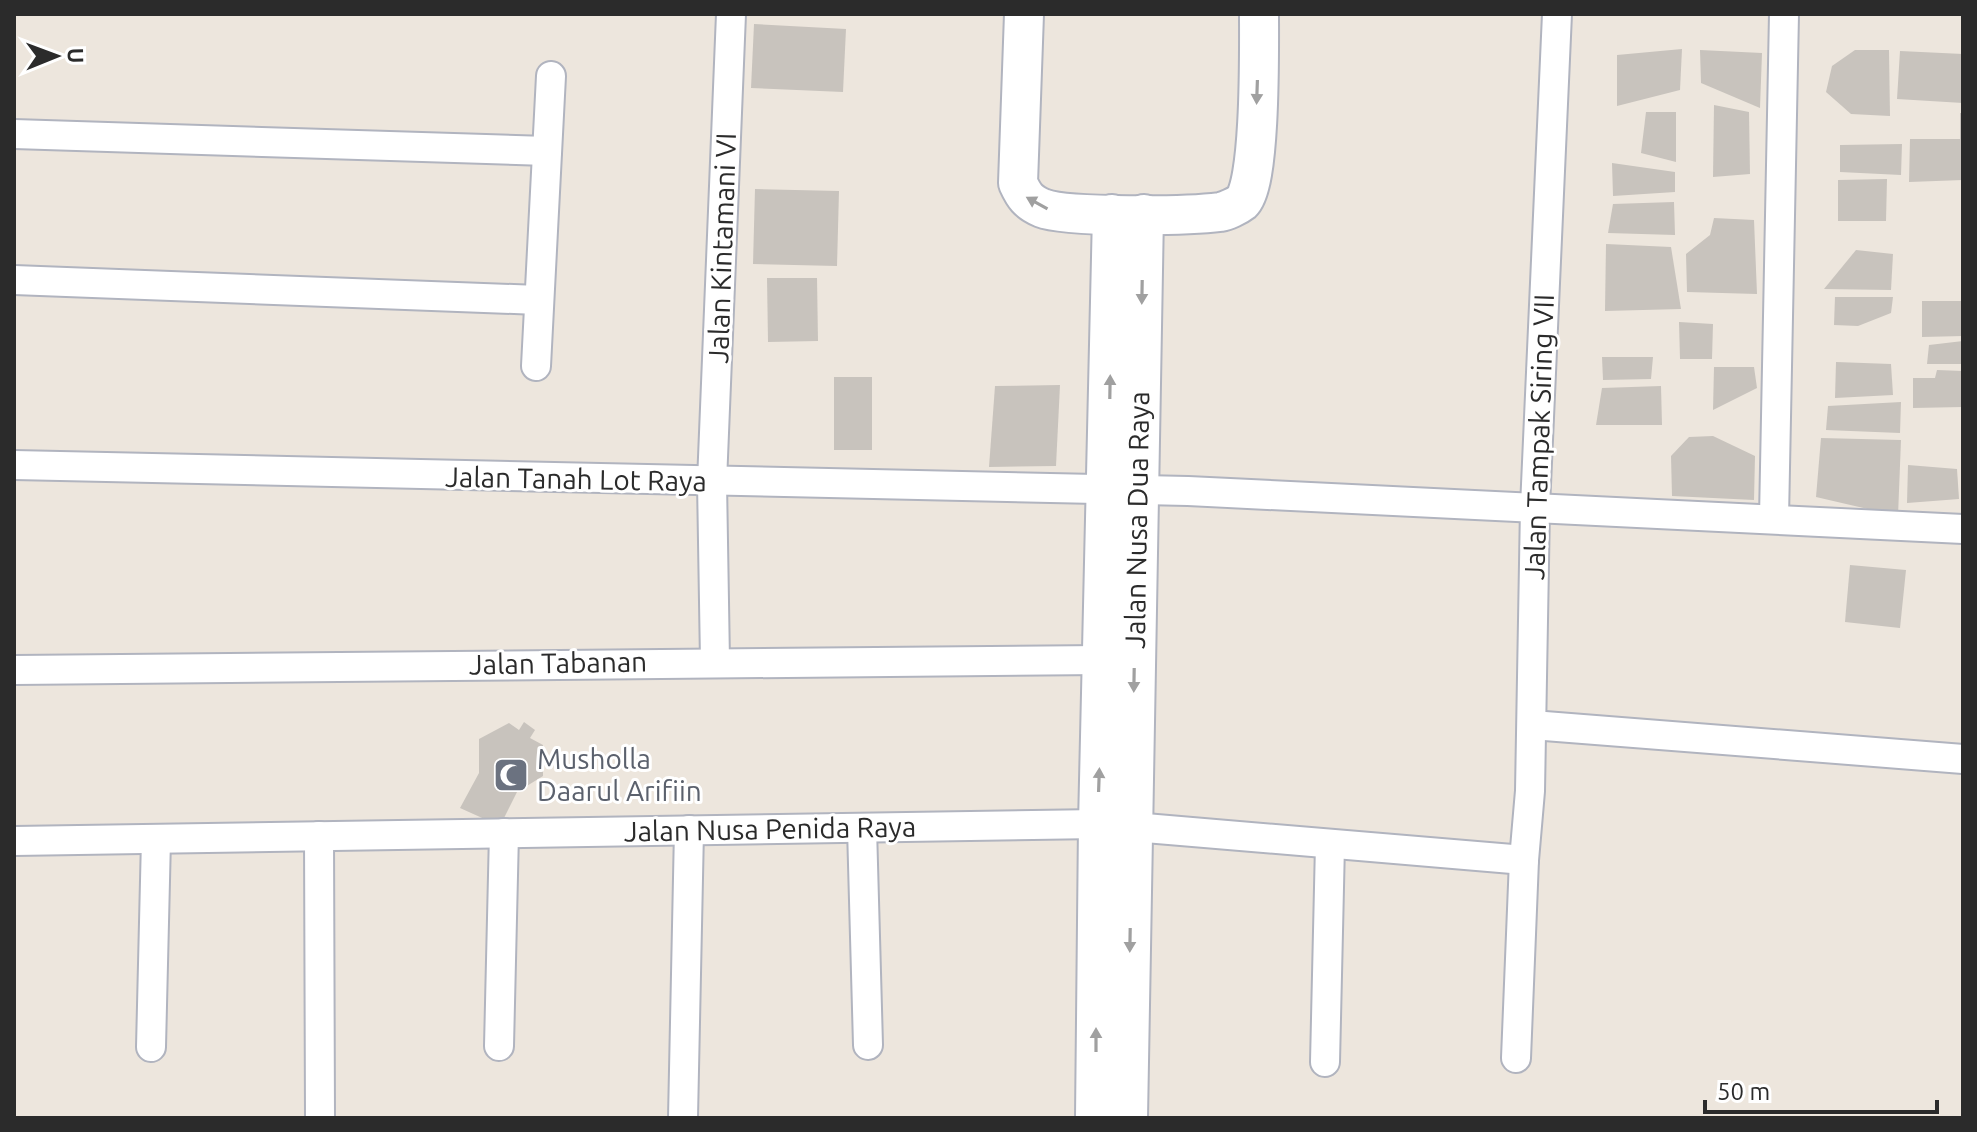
<svg xmlns="http://www.w3.org/2000/svg" width="1977" height="1132" font-family="Ubuntu,sans-serif">
  <rect width="100%" height="100%" fill="#ede6dd"/>
  <g fill="#c8c3bd">
    <polygon points="754,24 846,29 843,92 751,88"/>
    <polygon points="1682,49 1680,90 1617,106 1617,55"/>
    <polygon points="1700,50 1762,53 1760,108 1701,83"/>
    <polygon points="1855,50 1889,50 1890,116 1851,114 1826,92 1832,66"/>
    <polygon points="1900,51 1963,54 1963,103 1897,99"/>
    <polygon points="1714,105 1749,112 1750,174 1713,177"/>
    <polygon points="1646,112 1676,112 1676,162 1641,153"/>
    <polygon points="1960,113 1963,113 1963,180 1909,182 1910,139 1960,139"/>
    <polygon points="1902,144 1901,175 1840,172 1840,145"/>
    <polygon points="1612,163 1675,172 1675,192 1613,196"/>
    <polygon points="1887,179 1886,221 1838,221 1838,180"/>
    <polygon points="755,189 839,191 837,266 753,264"/>
    <polygon points="1674,202 1675,235 1608,233 1613,204"/>
    <polygon points="1714,218 1754,220 1757,294 1687,292 1686,254 1710,235"/>
    <polygon points="1606,244 1671,247 1681,309 1605,311"/>
    <polygon points="1856,250 1893,254 1891,290 1824,289"/>
    <polygon points="767,278 817,278 818,341 768,342"/>
    <polygon points="1835,297 1893,297 1891,313 1858,326 1834,325"/>
    <polygon points="1922,301 1963,301 1963,336 1922,337"/>
    <polygon points="1679,322 1713,324 1712,359 1680,359"/>
    <polygon points="1963,341 1963,364 1927,364 1929,345"/>
    <polygon points="1602,357 1653,357 1651,379 1603,380"/>
    <polygon points="1836,362 1891,364 1893,395 1835,398"/>
    <polygon points="1714,367 1754,367 1757,388 1713,410"/>
    <polygon points="1937,370 1963,371 1963,407 1913,408 1913,378 1935,378"/>
    <rect x="834" y="377" width="38" height="73"/>
    <polygon points="1060,385 1056,466 989,467 995,386"/>
    <polygon points="1661,386 1662,425 1596,425 1602,388"/>
    <polygon points="1901,402 1900,433 1826,430 1828,406"/>
    <polygon points="1713,436 1755,456 1754,500 1672,496 1671,456 1689,437"/>
    <polygon points="1821,438 1901,440 1898,516 1816,497"/>
    <polygon points="1908,465 1957,469 1959,499 1907,503"/>
    <polygon points="1850,565 1906,570 1900,628 1845,622"/>
    <polygon points="524,722 535,730 530,738 543,745 543,776 517,792 500,826 460,808 479,773 479,739 509,723 519,730"/>
  </g>
  <g fill="none" stroke-linecap="round" stroke-linejoin="round">
    <g stroke="#b1b4bf" stroke-width="32">
      <g id="street">
        <polyline points="14,134 547,151"/>
        <polyline points="14,280 538,300"/>
        <polyline points="536,366 551,76"/>
        <polyline points="14,465 1188,491 1963,529"/>
        <polyline points="1774,518 1784,14"/>
        <polyline points="715,661 712,482 731,14"/>
        <polyline points="14,670 1102,660"/>
        <polyline points="1532,725 1963,759"/>
        <polyline points="862,828 868,1045"/>
        <polyline points="319,836 320,1118"/>
        <polyline points="14,841 1098,824 1524,860"/>
        <polyline points="499,1046 504,833"/>
        <polyline points="151,1047 156,839"/>
        <polyline points="1516,1058 1524,860 1530,791 1535,507 1557,14"/>
        <polyline points="1325,1062 1330,844"/>
        <polyline points="683,1118 689,830"/>
      </g>
    </g>
    <g stroke="#b1b4bf" stroke-width="42">
      <g id="secondary">
        <path d="M1024 14 1018 183C1024 196 1028 202 1042 208 1067 218 1190 216 1220 212 1226 211 1237 206 1242 202 1261 185 1259 46 1259 14"/>
        <polyline points="1095,1118 1098,824 1112,214"/>
        <polyline points="1128,1118 1144,214"/>
      </g>
    </g>
    <use href="#street" stroke="#fff" stroke-width="28"/>
    <use href="#secondary" stroke="#fff" stroke-width="38"/>
  </g>
  <defs><path id="oneway-solid" d="M-6-.8H1V-3.2L6.5 0L1 3.2V.8H-6Z" transform="scale(2)"/></defs>
  <g fill="#a0a0a0">
    <use href="#oneway-solid" transform="translate(1257 92) rotate(92)"/>
    <use href="#oneway-solid" transform="translate(1037 203) rotate(-151)"/>
    <use href="#oneway-solid" transform="translate(1142 292) rotate(91)"/>
    <use href="#oneway-solid" transform="translate(1110 387) rotate(-89)"/>
    <use href="#oneway-solid" transform="translate(1134 680) rotate(91)"/>
    <use href="#oneway-solid" transform="translate(1099 780) rotate(-88)"/>
    <use href="#oneway-solid" transform="translate(1130 940) rotate(91)"/>
    <use href="#oneway-solid" transform="translate(1096 1040) rotate(-90)"/>
  </g>
  <defs>
    <g id="mosque-square" transform="scale(1.8)"><rect x="-9" y="-9" width="18" height="18" rx="4" fill="#6b7280" stroke="#fff"/><path d="M3.5-4.9A6 6 0 1 0 3.5 4.9A5 5 0 1 1 3.5-4.9Z" fill="#fff"/></g>
  </defs>
  <g fill-rule="evenodd">
    <use href="#mosque-square" x="511" y="775"/>
  </g>
  <g text-anchor="middle" stroke-width="6" stroke-linejoin="round" paint-order="stroke">
    <g font-size="28" fill="#2b2b2b" stroke="#fff">
      <text transform="translate(722 248) rotate(-88)" y="10">Jalan Kintamani VI</text>
      <text transform="translate(1539 437) rotate(-88)" y="10">Jalan Tampak Siring VII</text>
      <text transform="translate(576 479) rotate(1)" y="10">Jalan Tanah Lot Raya</text>
      <text transform="translate(1137 520) rotate(-89)" y="10">Jalan Nusa Dua Raya</text>
      <text transform="translate(558 663) rotate(-1)" y="10">Jalan Tabanan</text>
      <text transform="translate(770 829) rotate(-1)" y="10">Jalan Nusa Penida Raya</text>
    </g>
    <g font-size="28" fill="#5b616d" stroke="#fff" text-anchor="start">
      <text x="537" y="769">Musholla<tspan x="537" dy="32">Daarul Arifiin</tspan></text>
    </g>
  </g>
  <rect width="1977" height="1132" fill="none" stroke="#2b2b2b" stroke-width="32"/>
  <g transform="translate(56 56) rotate(89)" stroke="#ffffff" stroke-width="6" paint-order="stroke">
  <path d="M0-6L14 30L0 20L-14 30Z" fill="#2b2b2b"/>
  <text y="-12" font-size="22" font-weight="bold" text-anchor="middle" fill="#2b2b2b">U</text>
  </g>
  <path d="M1705 1100v12h232v-12" fill="none" stroke="#2b2b2b" stroke-width="4"/>
  <text x="1717" y="1100" font-size="24" fill="#2b2b2b" stroke="#ffffff" stroke-width="6" paint-order="stroke">50 m</text>
</svg>
